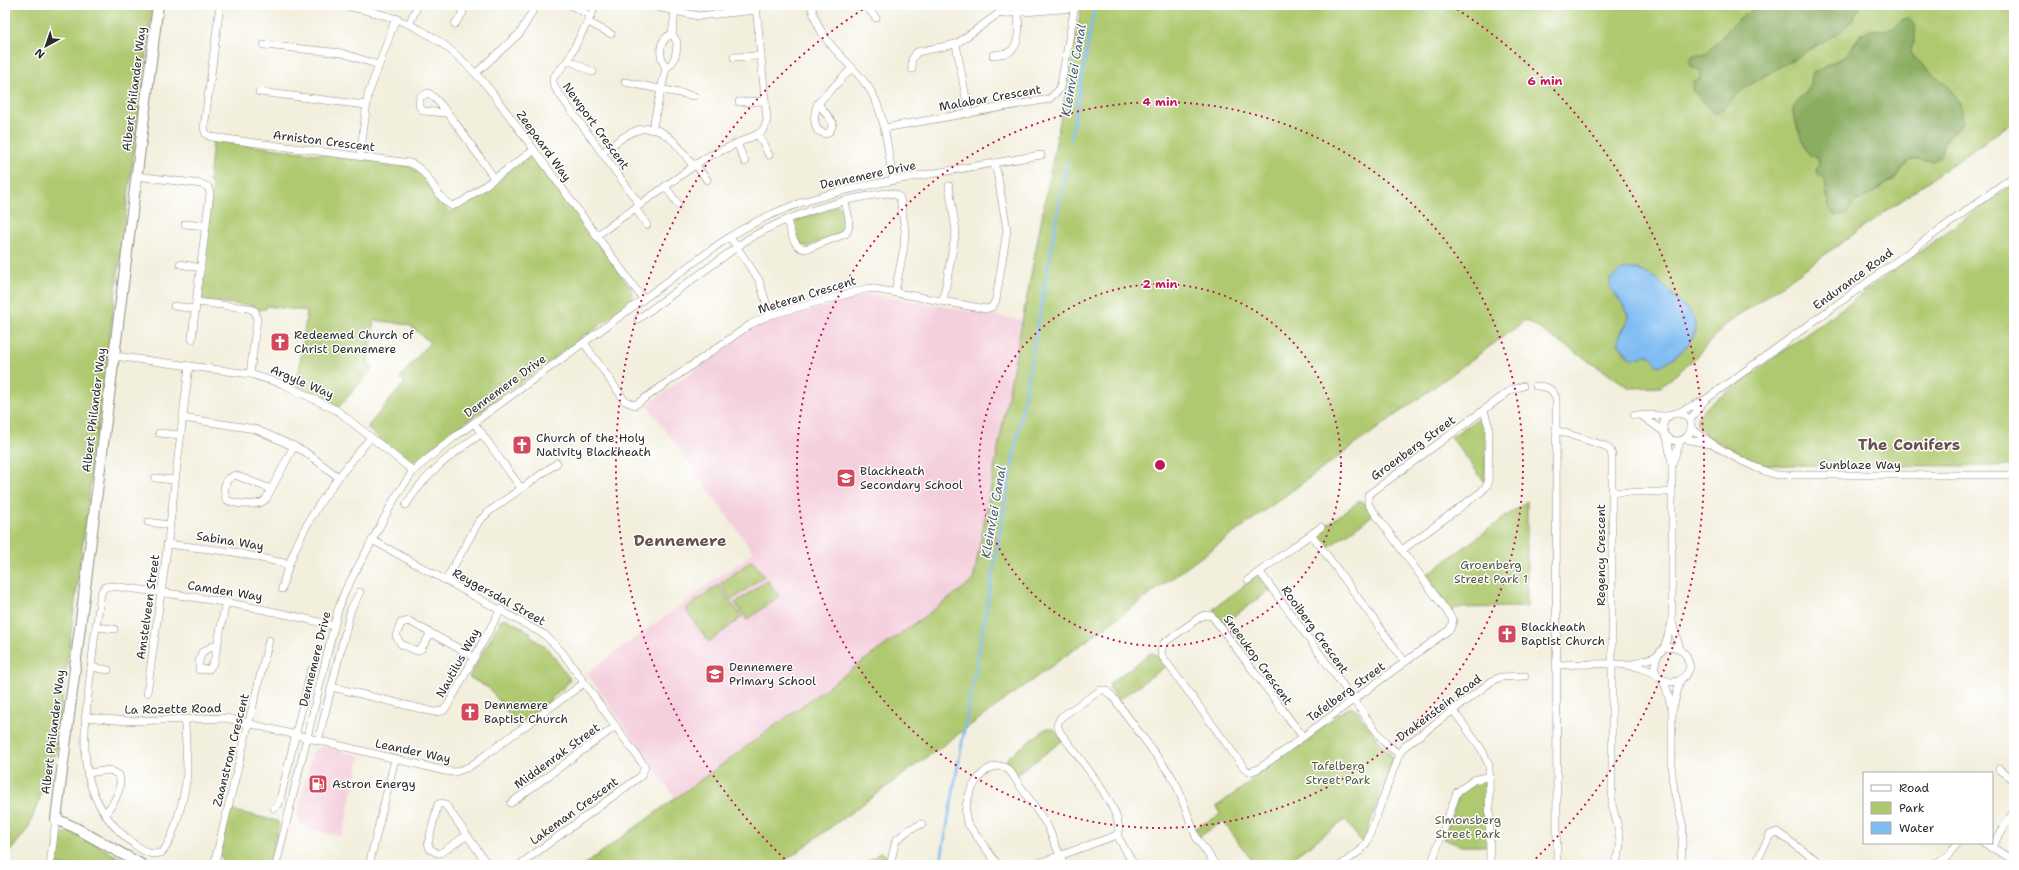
<svg xmlns="http://www.w3.org/2000/svg" width="2019" height="870" font-family="'Shantell Sans',sans-serif">
  <rect width="100%" height="100%" fill="#fff"/>
  <filter id="ink" filterUnits="userSpaceOnUse"><feTurbulence type="fractalNoise" baseFrequency=".025" numOctaves="2"/><feDisplacementMap in="SourceGraphic" scale="8" xChannelSelector="R" yChannelSelector="G"/><feConvolveMatrix kernelMatrix="1 2 1 2 8 2 1 2 1" color-interpolation-filters="sRGB"/></filter>
  <filter id="wash" filterUnits="userSpaceOnUse"><feTurbulence type="fractalNoise" baseFrequency=".012" numOctaves="4" result="noise"/><feDisplacementMap in="SourceGraphic" scale="16" xChannelSelector="R" yChannelSelector="G"/><feGaussianBlur stdDeviation="0.9" result="paint"/><feColorMatrix in="noise" values="0 0 0 0 0 0 0 0 0 0 0 0 0 0 0 0 0 1.4 0 .05"/><feComposite in="paint" operator="in"/></filter>
  <g filter="url(#wash)">
    <rect width="100%" height="100%" fill="#f3efdd"/>
    <g fill="#f4cfdd">
      <polygon points="870,294 1022,320 974,581 676,799 587,673 753,552 647,405 756,326"/>
      <polygon points="321,746 361,756 342,837 303,827 297,817 313,751"/>
    </g>
    <g fill="#afc96f" stroke="#6d7a4d" fill-rule="evenodd">
      <polygon points="5,5 153,5 55,756 29,827 5,858"/>
      <path d="M1082 5H2014V121L1724 326 1694 359 1661 387 1630 388 1526 320 779 865H584L973 581ZM1904 19 1915 39 1910 52C1912 57 1916 59 1920 63 1944 86 1964 87 1961 126L1944 142 1941 156 1933 161 1924 159 1910 161 1903 167 1895 179 1868 196 1855 202 1852 205 1848 213 1839 214 1829 209 1825 181 1819 175C1820 159 1819 160 1807 150 1805 138 1792 125 1793 112 1794 97 1814 93 1811 77L1832 62 1845 57 1855 41 1875 29 1884 30 1893 28ZM1637 269 1657 279 1687 309 1695 320V334L1688 345 1674 358 1655 362 1653 357 1645 354 1632 359 1622 350 1621 332C1636 314 1622 303 1611 288L1632 270Z"/>
      <path d="M213 141 407 165 423 175 447 209 451 212 455 210 527 158H534L538 161 629 286C633 292 634 298 629 304L441 440 416 461H407L368 429 369 425 405 382 400 378 430 342 409 325 374 320 368 361 373 368 339 407 297 386 307 311 266 306V309L259 310 254 306 207 301 202 298 200 293 213 185 209 182Z"/>
      <path d="M2014 183V466L1762 465 1704 435 1705 433C1688 419 1700 413 1712 403Z"/>
      <path d="M838 205 844 211 847 226 845 231 809 246H803C796 240 790 229 795 221Z"/>
      <polygon points="1477,419 1483,419 1486,423 1485,483 1451,437"/>
      <polygon points="1363,501 1373,515 1326,549 1317,537 1319,531 1358,502"/>
      <polygon points="1527,501 1527,607 1455,608 1452,613 1425,576"/>
      <polygon points="752,560 764,576 732,600 720,584"/>
      <polygon points="1256,577 1260,577 1270,590 1222,625 1214,612 1214,608"/>
      <polygon points="767,580 779,596 747,620 735,603"/>
      <polygon points="718,585 742,617 709,642 685,609"/>
      <path d="M505 618 530 632 531 637 547 648 570 679C566 689 554 692 550 702L517 725 490 689 469 677 501 620Z"/>
      <polygon points="1151,653 1158,655 1166,666 1119,700 1110,689 1110,683"/>
      <polygon points="1348,708 1352,708 1356,710 1381,744 1393,757 1363,844 1345,820 1282,865 1255,865 1223,821 1197,838 1193,829 1220,815 1217,806 1249,783 1257,773"/>
      <polygon points="1047,728 1054,729 1062,741 1015,776 1006,764 1008,757"/>
      <polygon points="1483,780 1486,782 1488,846 1461,846 1443,839 1460,792 1473,783"/>
      <polygon points="230,810 277,821 279,824 272,853 272,865 225,865 220,853"/>
      <path d="M71 831 74 832 132 865H55C56 852 54 832 71 831Z"/>
      <polygon points="881,852 886,856 885,865 863,865"/>
    </g>
    <g fill="#8bad62" stroke="#5b6c46">
      <path d="M1759 5H1861L1853 19 1840 32 1751 84 1736 95 1719 113 1714 114 1692 90 1694 81 1699 80 1701 71 1692 67C1689 62 1689 59 1693 55H1703L1707 53 1736 21Z"/>
      <path d="M1908 18C1921 28 1914 40 1910 52 1912 57 1917 59 1921 63 1941 84 1962 88 1963 122L1944 142 1938 159 1933 161 1915 159 1910 161 1903 167 1895 178 1868 196 1855 202 1852 205 1848 213 1844 216 1839 214 1835 216 1829 209 1825 181 1816 171 1819 163 1818 158C1815 157 1812 156 1809 154 1807 153 1792 114 1793 110 1794 101 1803 97 1808 90 1813 85 1810 79 1813 73L1845 57 1861 34 1870 30H1884L1893 28 1904 19Z"/>
    </g>
    <path fill="#7fbcf2" stroke="#55748e" d="M1637 269 1657 279 1693 316C1702 340 1679 354 1662 365L1658 366C1645 347 1650 357 1632 359L1619 345C1616 333 1629 328 1628 317 1627 302 1607 293 1610 279L1622 270Z"/>
    <g fill="none" stroke-linecap="round" stroke-linejoin="round">
      <g stroke="#7fbcf2" stroke-width="2.5">
        <polyline points="1071,139 1095,5"/>
        <polyline points="940,865 1067,162"/>
      </g>
    </g>
  </g>
  <g filter="url(#ink)">
    <g fill="none" stroke-linecap="round" stroke-linejoin="round">
      <g stroke="#8f8d84" stroke-width="8">
        <g id="street">
          <path d="M220 5 204 128 206 134 211 137 410 163C431 171 433 196 452 206L462 202 534 150"/>
          <path d="M339 5C408 16 446 37 491 91L643 299"/>
          <polyline points="570,5 591,16"/>
          <polyline points="596,5 568,60 553,78 553,83 557,91 640,205"/>
          <polyline points="648,5 698,16 757,10"/>
          <path d="M811 5C821 45 843 54 866 84 886 110 887 149 893 180"/>
          <polyline points="865,5 876,18"/>
          <polyline points="588,22 611,34"/>
          <polyline points="409,24 418,5"/>
          <polyline points="455,24 463,13 458,5"/>
          <polyline points="956,44 969,114"/>
          <polyline points="264,45 342,53 379,65"/>
          <path d="M993 55C999 54 1007 54 1012 50 1020 42 1019 22 1018 12"/>
          <polyline points="734,57 761,56"/>
          <polyline points="568,60 593,72"/>
          <path d="M666 68C659 57 657 40 672 34"/>
          <polyline points="912,69 912,59 917,52 956,44 998,14 1075,8"/>
          <polyline points="476,73 520,33 536,5"/>
          <polyline points="625,82 694,96"/>
          <polyline points="259,92 366,105"/>
          <polyline points="739,102 765,101"/>
          <path d="M818 103 833 123 830 131 826 134 818 131C813 122 814 112 818 103L851 69"/>
          <path d="M446 113 423 111 419 106 420 97 428 93C441 98 483 163 494 178"/>
          <polyline points="884,128 1049,99 1058,91 1061,84 1075,5"/>
          <path d="M652 130 666 68C675 63 677 52 677 42L672 34 675 12"/>
          <polyline points="758,134 769,155"/>
          <polyline points="737,143 745,162"/>
          <path d="M602 153C612 146 623 135 635 131 662 120 680 147 693 166"/>
          <polyline points="360,156 368,95 396,18"/>
          <polyline points="695,164 707,180"/>
          <polyline points="136,176 202,184 208,187 210,193 196,302 248,308 255,311 257,319 250,374"/>
          <polyline points="665,186 678,204"/>
          <polyline points="635,208 647,225"/>
          <path d="M787 221C791 231 794 253 809 248L845 234C853 227 847 211 845 201"/>
          <polyline points="185,224 206,226"/>
          <polyline points="596,236 705,158 758,134 764,129 767,120 756,5"/>
          <polyline points="730,237 759,280 770,315"/>
          <polyline points="180,264 201,268"/>
          <polyline points="943,301 956,231 949,186"/>
          <polyline points="174,306 196,309"/>
          <path d="M638 319 748 239C789 215 840 199 887 193L895 194 900 198 905 230 904 247 895 292"/>
          <polyline points="192,339 196,302"/>
          <polyline points="584,343 625,401 635,405 751,324 770,315 869,288 986,309 992,307 996,300 1007,230 997,172 993,163"/>
          <polyline points="114,356 250,374 283,384 338,411 413,471"/>
          <path d="M1536 386C1546 386 1552 388 1556 398L1557 865"/>
          <circle cx="1677" cy="427" r="14"/>
          <polyline points="1677,413 1705,400 2014,176"/>
          <polyline points="1634,415 1669,416"/>
          <polyline points="1642,416 1664,432"/>
          <polyline points="183,418 255,429 304,451 337,476"/>
          <polyline points="1690,420 1704,401"/>
          <polyline points="474,423 521,488"/>
          <path d="M1692 429C1715 447 1748 467 1777 475H2014"/>
          <path d="M1556 430 1605 446 1611 451 1612 457V805C1617 823 1626 848 1614 865"/>
          <polyline points="159,433 181,435"/>
          <path d="M1667 437 1672 464V622L1680 649 1686 655 1690 667C1684 686 1661 687 1654 669L1657 656 1664 648 1675 647 1680 649"/>
          <polyline points="1686,439 1710,444"/>
          <polyline points="1672,464 1680,442"/>
          <polyline points="155,478 174,480"/>
          <path d="M271 489 235 475 227 480 224 488 226 499C234 505 260 507 266 499L294 446"/>
          <polyline points="1612,492 1672,492"/>
          <path d="M406 505C426 472 451 455 482 433"/>
          <polyline points="148,522 169,525"/>
          <polyline points="1312,535 1405,662"/>
          <polyline points="372,540 545,635 562,652 645,767 641,776 519,865"/>
          <polyline points="167,544 234,552 288,564"/>
          <polyline points="1402,550 1481,492 1488,484 1489,427 1484,411"/>
          <polyline points="1260,572 1385,743 1399,754"/>
          <polyline points="446,580 479,521 491,510 557,463"/>
          <polyline points="1248,580 1321,527"/>
          <path d="M282 589C296 528 332 484 371 437"/>
          <polyline points="96,627 114,629"/>
          <polyline points="431,633 421,649 417,651 401,644 396,636 401,623 409,621 474,657"/>
          <polyline points="217,644 202,652 199,661 199,670 209,669 214,662 226,601"/>
          <polyline points="1664,648 1672,622"/>
          <polyline points="1633,664 1657,656"/>
          <path d="M1557 665C1587 665 1631 658 1657 675"/>
          <polyline points="91,667 108,670"/>
          <polyline points="1662,680 1666,687 1672,710"/>
          <polyline points="1680,681 1672,712 1672,776 1674,790 1683,827 1681,864"/>
          <polyline points="332,687 434,712 443,711 448,705 501,609"/>
          <polyline points="147,693 166,557 189,366"/>
          <polyline points="1453,710 1482,750 1489,765 1490,865"/>
          <polyline points="85,717 127,721 226,718 445,771 455,772 469,767 584,683"/>
          <path d="M185 719C185 736 187 754 187 772 186 790 174 842 161 853L152 854C140 850 130 841 120 832 77 790 83 741 89 686 92 655 96 624 101 593L105 587 111 586C186 595 260 606 334 626"/>
          <polyline points="1303,737 1212,616 1205,615 1200,617 1164,643 1161,650 1162,656 1245,769 1249,772 1258,769 1281,753 1450,629 1453,621 1451,617 1371,508 1368,503 1368,495 1511,390 1523,386"/>
          <polyline points="318,741 351,609 360,592"/>
          <polyline points="1999,769 2014,780"/>
          <path d="M87 773 110 770 119 775C123 788 114 804 105 813"/>
          <polyline points="511,803 616,726"/>
          <polyline points="274,808 279,804 311,670"/>
          <polyline points="467,835 441,853 437,853 430,849 428,843 438,804 443,803 447,807 488,865"/>
          <path d="M1117 835C1129 815 1073 751 1060 732L1057 725 1061 717 1101 690H1105L1113 697 1170 774 1177 786 1197 839 1216 865"/>
          <polyline points="1117,835 1134,865"/>
          <polyline points="1984,843 2014,860"/>
          <polyline points="1991,848 2014,811"/>
          <polyline points="50,865 56,819"/>
          <polyline points="214,865 269,640"/>
          <path d="M276 865 338 610 345 591 395 498 413 471 453 438 719 244C780 201 847 188 918 176 959 169 1000 162 1041 155"/>
          <polyline points="369,865 395,759"/>
          <polyline points="890,865 896,840 910,829 922,824"/>
          <path d="M998 865 968 824C957 803 986 750 1010 771L1047 825 1064 865"/>
          <polyline points="1034,865 1117,835"/>
          <polyline points="1341,865 1361,850 1367,842 1399,754 1404,747 1492,681 1501,677 1525,676"/>
          <polyline points="1431,865 1457,792 1474,780 1490,776"/>
          <polyline points="1755,865 1770,835 1777,832 1823,865"/>
          <polyline points="1930,865 1946,858 1957,843"/>
        </g>
      </g>
      <g stroke="#8f8d84" stroke-width="12">
        <polyline id="secondary" points="142,865 74,827 56,819 158,5"/>
      </g>
      <use href="#street" stroke="#fff" stroke-width="7"/>
      <use href="#secondary" stroke="#fff" stroke-width="10"/>
    </g>
  </g>
  <g fill="none" stroke="#c2185b" stroke-width="2" stroke-dasharray="2 4">
    <circle cx="1160" cy="465" r="181"/>
    <circle cx="1160" cy="465" r="363"/>
    <path d="M789 863A544 544 0 0 1 868 6M1452 6A544 544 0 0 1 1531 863"/>
  </g>
  <defs>
    <g id="church-square" transform="scale(1)"><rect x="-9" y="-9" width="18" height="18" rx="4" fill="#d1495b" stroke="#fff"/><path d="M-1.2-6h2.4v3.5h3.3v2.4h-3.3V6h-2.4V-.1h-3.3v-2.4h3.3Z" fill="#fff"/></g>
    <g id="school-square" transform="scale(1)"><rect x="-9" y="-9" width="18" height="18" rx="4" fill="#d1495b" stroke="#fff"/><path d="M0-5L7-2L0 1L-7-2ZM-4 1L0 2.5L4 1V4Q0 6-4 4Z" fill="#fff"/></g>
    <g id="fuel-square" transform="scale(1)"><rect x="-9" y="-9" width="18" height="18" rx="4" fill="#d1495b" stroke="#fff"/><path d="M-5.5-6h7V0h2V4h1.3V-2.5L3-4.5l.8-.8L6-3V5H2.5V1h-1V6h-7ZM-4.2-4.7v3.2H.2V-4.7Z" fill="#fff"/></g>
  </defs>
  <g fill-rule="evenodd">
    <use href="#church-square" x="280" y="342"/>
    <use href="#church-square" x="522" y="445"/>
    <use href="#school-square" x="846" y="478"/>
    <use href="#church-square" x="1507" y="634"/>
    <use href="#school-square" x="715" y="674"/>
    <use href="#church-square" x="470" y="712"/>
    <use href="#fuel-square" x="318" y="784"/>
  </g>
  <g text-anchor="middle" stroke-width="3" stroke-linejoin="round" paint-order="stroke">
    <g font-size="12" fill="#2b2b2b" stroke="#fff">
      <text transform="translate(134 89) rotate(-83)" y="4">Albert Philander Way</text>
      <text transform="translate(990 98) rotate(-10)" y="4">Malabar Crescent</text>
      <text transform="translate(596 126) rotate(54)" y="4">Newport Crescent</text>
      <text transform="translate(324 141) rotate(7)" y="4">Arniston Crescent</text>
      <text transform="translate(544 146) rotate(54)" y="4">Zeepaard Way</text>
      <text transform="translate(868 175) rotate(-12)" y="4">Dennemere Drive</text>
      <text transform="translate(1853 279) rotate(-36)" y="4">Endurance Road</text>
      <text transform="translate(807 295) rotate(-17)" y="4">Meteren Crescent</text>
      <text transform="translate(302 382) rotate(23)" y="4">Argyle Way</text>
      <text transform="translate(505 386) rotate(-36)" y="4">Dennemere Drive</text>
      <text transform="translate(94 410) rotate(-83)" y="4">Albert Philander Way</text>
      <text transform="translate(1413 448) rotate(-36)" y="4">Groenberg Street</text>
      <text x="1860" y="469">Sunblaze Way</text>
      <text transform="translate(230 541) rotate(9)" y="4">Sabina Way</text>
      <text transform="translate(1601 555) rotate(-90)" y="4">Regency Crescent</text>
      <text transform="translate(225 591) rotate(9)" y="4">Camden Way</text>
      <text transform="translate(499 597) rotate(29)" y="4">Reygersdal Street</text>
      <text transform="translate(148 607) rotate(-82)" y="4">Amstelveen Street</text>
      <text transform="translate(1315 630) rotate(54)" y="4">Rooiberg Crescent</text>
      <text transform="translate(315 659) rotate(-76)" y="4">Dennemere Drive</text>
      <text transform="translate(1258 660) rotate(54)" y="4">Sneeukop Crescent</text>
      <text transform="translate(458 663) rotate(-61)" y="4">Nautilus Way</text>
      <text transform="translate(1346 692) rotate(-36)" y="4">Tafelberg Street</text>
      <text transform="translate(1439 708) rotate(-37)" y="4">Drakenstein Road</text>
      <text transform="translate(173 709) rotate(-1)" y="4">La Rozette Road</text>
      <text transform="translate(53 732) rotate(-83)" y="4">Albert Philander Way</text>
      <text transform="translate(231 750) rotate(-76)" y="4">Zaanstrom Crescent</text>
      <text transform="translate(413 751) rotate(12)" y="4">Leander Way</text>
      <text transform="translate(557 756) rotate(-36)" y="4">Middenrak Street</text>
      <text transform="translate(574 811) rotate(-36)" y="4">Lakeman Crescent</text>
    </g>
    <g font-size="12" fill="#2b2b2b" stroke="#fff" text-anchor="start">
      <text x="294" y="339">Redeemed Church of<tspan x="294" dy="14">Christ Dennemere</tspan></text>
      <text x="536" y="442">Church of the Holy<tspan x="536" dy="14">Nativity Blackheath</tspan></text>
      <text x="860" y="475">Blackheath<tspan x="860" dy="14">Secondary School</tspan></text>
      <text x="1521" y="631">Blackheath<tspan x="1521" dy="14">Baptist Church</tspan></text>
      <text x="729" y="671">Dennemere<tspan x="729" dy="14">Primary School</tspan></text>
      <text x="484" y="709">Dennemere<tspan x="484" dy="14">Baptist Church</tspan></text>
      <text x="332" y="788">Astron Energy</text>
    </g>
    <g font-size="12" fill="#535a3f" stroke="#fff">
      <text x="1491" y="569">Groenberg<tspan x="1491" dy="14">Street Park 1</tspan></text>
      <text x="1338" y="770">Tafelberg<tspan x="1338" dy="14">Street Park</tspan></text>
      <text x="1468" y="824">Simonsberg<tspan x="1468" dy="14">Street Park</tspan></text>
    </g>
    <g font-size="13" font-style="italic" fill="#485e71" stroke="#fff">
      <text transform="translate(1073 70) rotate(-80)" y="5">Kleinvlei Canal</text>
      <text transform="translate(993 512) rotate(-80)" y="5">Kleinvlei Canal</text>
    </g>
    <g font-size="16" font-weight="bold" fill="#6a514f" stroke="#fff">
      <text x="1909" y="450">The Conifers</text>
      <text x="680" y="546">Dennemere</text>
    </g>
  </g>
  <circle cx="1160" cy="465" r="6" fill="#c2185b" stroke="#fff" stroke-width="2"/>
  <g font-size="12" text-anchor="middle" font-weight="bold" fill="#c2185b" stroke="#fff" stroke-width="3" stroke-linejoin="round" paint-order="stroke">
    <text x="1545" y="85">6 min</text>
    <text x="1160" y="106">4 min</text>
    <text x="1160" y="288">2 min</text>
  </g>
  <rect width="2019" height="870" fill="none" stroke="#fff" stroke-width="20"/>
  <rect x="1863" y="772" width="130" height="72" fill="#ffffff" stroke="#aaaaaa"/>
  <rect x="1871" y="785" width="20" height="6" fill="#ffffff" stroke="#aaaaaa"/>
  <text x="1899" y="792" font-size="12" fill="#2b2b2b">Road</text>
  <rect x="1871" y="802" width="20" height="12" fill="#afc96f" stroke="#aaaaaa"/>
  <text x="1899" y="812" font-size="12" fill="#2b2b2b">Park</text>
  <rect x="1871" y="822" width="20" height="12" fill="#7fbcf2" stroke="#aaaaaa"/>
  <text x="1899" y="832" font-size="12" fill="#2b2b2b">Water</text>
  <g transform="translate(46 46) rotate(220)" stroke="#ffffff" stroke-width="3" paint-order="stroke">
  <path d="M0-3L7 15L0 10L-7 15Z" fill="#2b2b2b"/>
  <text y="-6" font-size="11" font-weight="bold" text-anchor="middle" fill="#2b2b2b">N</text>
  </g>
</svg>
